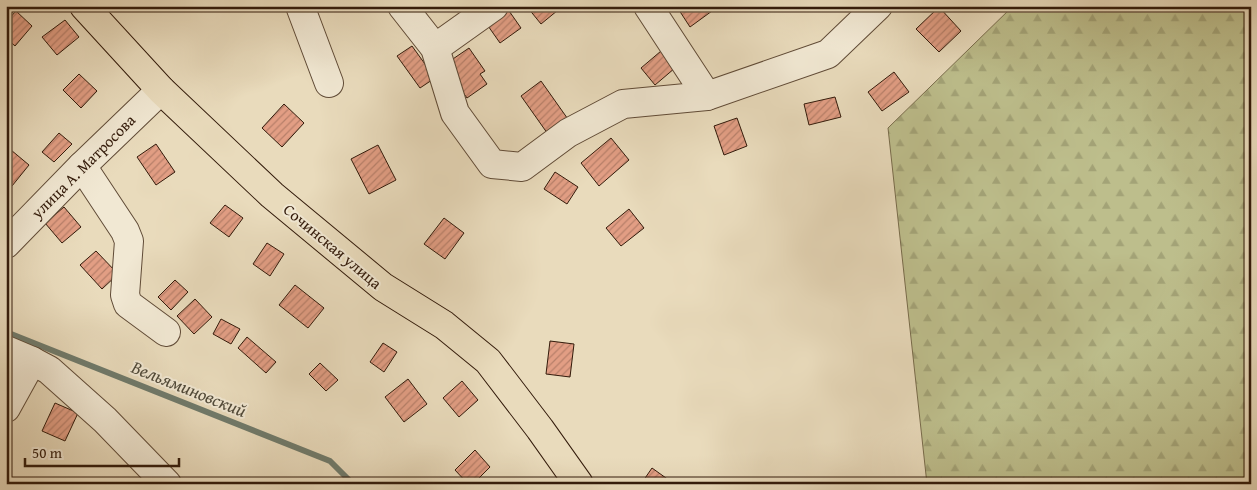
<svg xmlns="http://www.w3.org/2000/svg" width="1257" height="490" font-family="'Gentium Book Plus',serif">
  <defs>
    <pattern id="forest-firs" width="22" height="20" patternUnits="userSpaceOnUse" patternTransform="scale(1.25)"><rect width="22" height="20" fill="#bdbe8c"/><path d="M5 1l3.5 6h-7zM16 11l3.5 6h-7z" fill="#a3a377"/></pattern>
    <pattern id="building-hatch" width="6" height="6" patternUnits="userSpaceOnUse" patternTransform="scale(1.25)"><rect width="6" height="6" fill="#e29e84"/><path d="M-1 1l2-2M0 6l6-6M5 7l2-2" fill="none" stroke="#b8806a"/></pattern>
  </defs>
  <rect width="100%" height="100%" fill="#e9dbbc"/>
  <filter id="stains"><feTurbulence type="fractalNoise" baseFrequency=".004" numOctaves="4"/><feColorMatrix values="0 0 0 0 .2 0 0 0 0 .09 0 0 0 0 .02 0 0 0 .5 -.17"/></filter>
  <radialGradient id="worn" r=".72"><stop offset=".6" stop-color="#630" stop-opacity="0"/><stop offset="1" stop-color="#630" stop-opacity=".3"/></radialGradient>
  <polygon fill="url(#forest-firs)" stroke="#786c4c" points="1013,6 1251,6 1251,484 927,484 888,128"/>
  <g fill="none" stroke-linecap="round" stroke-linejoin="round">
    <polyline stroke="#707b6c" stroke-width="6" points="6,332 330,461 353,484"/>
  </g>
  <g fill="url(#building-hatch)" stroke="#331b0b">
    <polygon points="530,6 563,6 541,24 528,8"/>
    <polygon points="679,6 709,6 712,11 690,27 677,7"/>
    <polygon points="939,7 961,31 939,52 916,29"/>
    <polygon points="507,8 521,28 500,43 486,23"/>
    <polygon points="16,11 32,26 15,46 6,38 6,22"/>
    <polygon points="65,20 79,37 57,55 42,37"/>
    <polygon points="412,46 435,78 420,88 397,56"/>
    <polygon points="469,48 485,71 480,74 487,84 467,98 457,84 447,63"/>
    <polygon points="661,51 675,68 655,85 641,68"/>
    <polygon points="894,72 909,92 882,111 868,92"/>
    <polygon points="79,74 97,91 81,108 63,90"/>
    <polygon points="541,81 570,122 550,137 521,96"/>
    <polygon points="835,97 841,117 809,125 804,104"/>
    <polygon points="284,104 304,123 282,147 262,128"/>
    <polygon points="737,118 747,146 724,155 714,126"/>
    <polygon points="59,133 72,144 54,162 42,152"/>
    <polygon points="611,138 629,160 599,186 581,163"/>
    <polygon points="156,144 175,172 156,185 137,157"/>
    <polygon points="378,145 396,180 369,194 351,159"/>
    <polygon points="11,150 29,165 12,186 6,181 6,155"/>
    <polygon points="555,172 578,187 567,204 544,189"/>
    <polygon points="225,205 243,218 229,237 210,223"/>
    <polygon points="64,207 81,227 62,243 45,223"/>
    <polygon points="629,209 644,228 621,246 606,228"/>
    <polygon points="444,218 464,233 445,259 424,244"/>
    <polygon points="267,243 284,254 270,276 253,264"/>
    <polygon points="96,251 118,274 102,289 80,265"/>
    <polygon points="175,280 188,292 171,310 158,297"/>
    <polygon points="295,285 324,308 308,328 279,305"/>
    <polygon points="195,299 212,317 194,334 177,316"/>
    <polygon points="221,319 240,329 231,344 213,334"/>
    <polygon points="247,337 276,362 266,373 238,348"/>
    <polygon points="550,341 574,344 570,377 546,374"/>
    <polygon points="383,343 397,352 384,372 370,362"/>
    <polygon points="320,363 338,380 326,391 309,374"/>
    <polygon points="408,379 427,404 404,422 385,397"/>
    <polygon points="462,381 478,400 459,417 443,398"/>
    <polygon points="55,403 78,413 65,441 42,431"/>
    <polygon points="475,450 490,467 473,484 468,484 455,470"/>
    <polygon points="652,468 673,483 673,484 641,484"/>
  </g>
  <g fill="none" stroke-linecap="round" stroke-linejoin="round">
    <g stroke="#604b37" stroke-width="30">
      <g id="minor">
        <polyline points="300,6 329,83"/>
        <polyline points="402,6 435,48 455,113 492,164 522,167 568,133 623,104 707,96 828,54 878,6"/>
        <polyline points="648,6 707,96"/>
        <polyline points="435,48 494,6"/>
        <polyline points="82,166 125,231 129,241 125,295 128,304 166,332"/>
        <polyline points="6,244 82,166 161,90"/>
        <polyline points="6,350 32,361 49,370 105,420 167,484"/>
        <polyline points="6,408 32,361"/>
      </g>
    </g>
    <g stroke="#331b0b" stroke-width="30">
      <polyline id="highway" points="84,6 161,90 272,195 383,287 444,325 488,361 540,429 579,484"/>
    </g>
    <use href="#minor" stroke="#f1e8d3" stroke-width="28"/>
    <use href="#highway" stroke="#e9dbbc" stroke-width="28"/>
  </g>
  <g text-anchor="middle" stroke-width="4" stroke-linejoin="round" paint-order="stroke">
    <g font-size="16" fill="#331b0b" stroke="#f1e8d3">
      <text transform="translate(83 166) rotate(-45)" y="6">улица А. Матросова</text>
      <text transform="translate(333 246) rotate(40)" y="6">Сочинская улица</text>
    </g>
    <g font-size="18" font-style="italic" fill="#514b3b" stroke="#f1e8d3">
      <text transform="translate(189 389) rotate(22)" y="6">Вельяминовский</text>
    </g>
  </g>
  <rect width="1257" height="490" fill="none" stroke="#e9dbbc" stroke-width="25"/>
  <rect x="8" y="8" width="1242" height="475" fill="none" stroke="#331b0b" stroke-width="2.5"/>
  <rect x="12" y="12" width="1232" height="465" fill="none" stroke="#331b0b"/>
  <path d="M25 458v8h154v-8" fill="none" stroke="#331b0b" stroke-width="2.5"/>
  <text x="32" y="458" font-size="15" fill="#331b0b" stroke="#f1e8d3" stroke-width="4" paint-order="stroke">50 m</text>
  <rect width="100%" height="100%" filter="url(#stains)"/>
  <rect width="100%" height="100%" fill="url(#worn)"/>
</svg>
